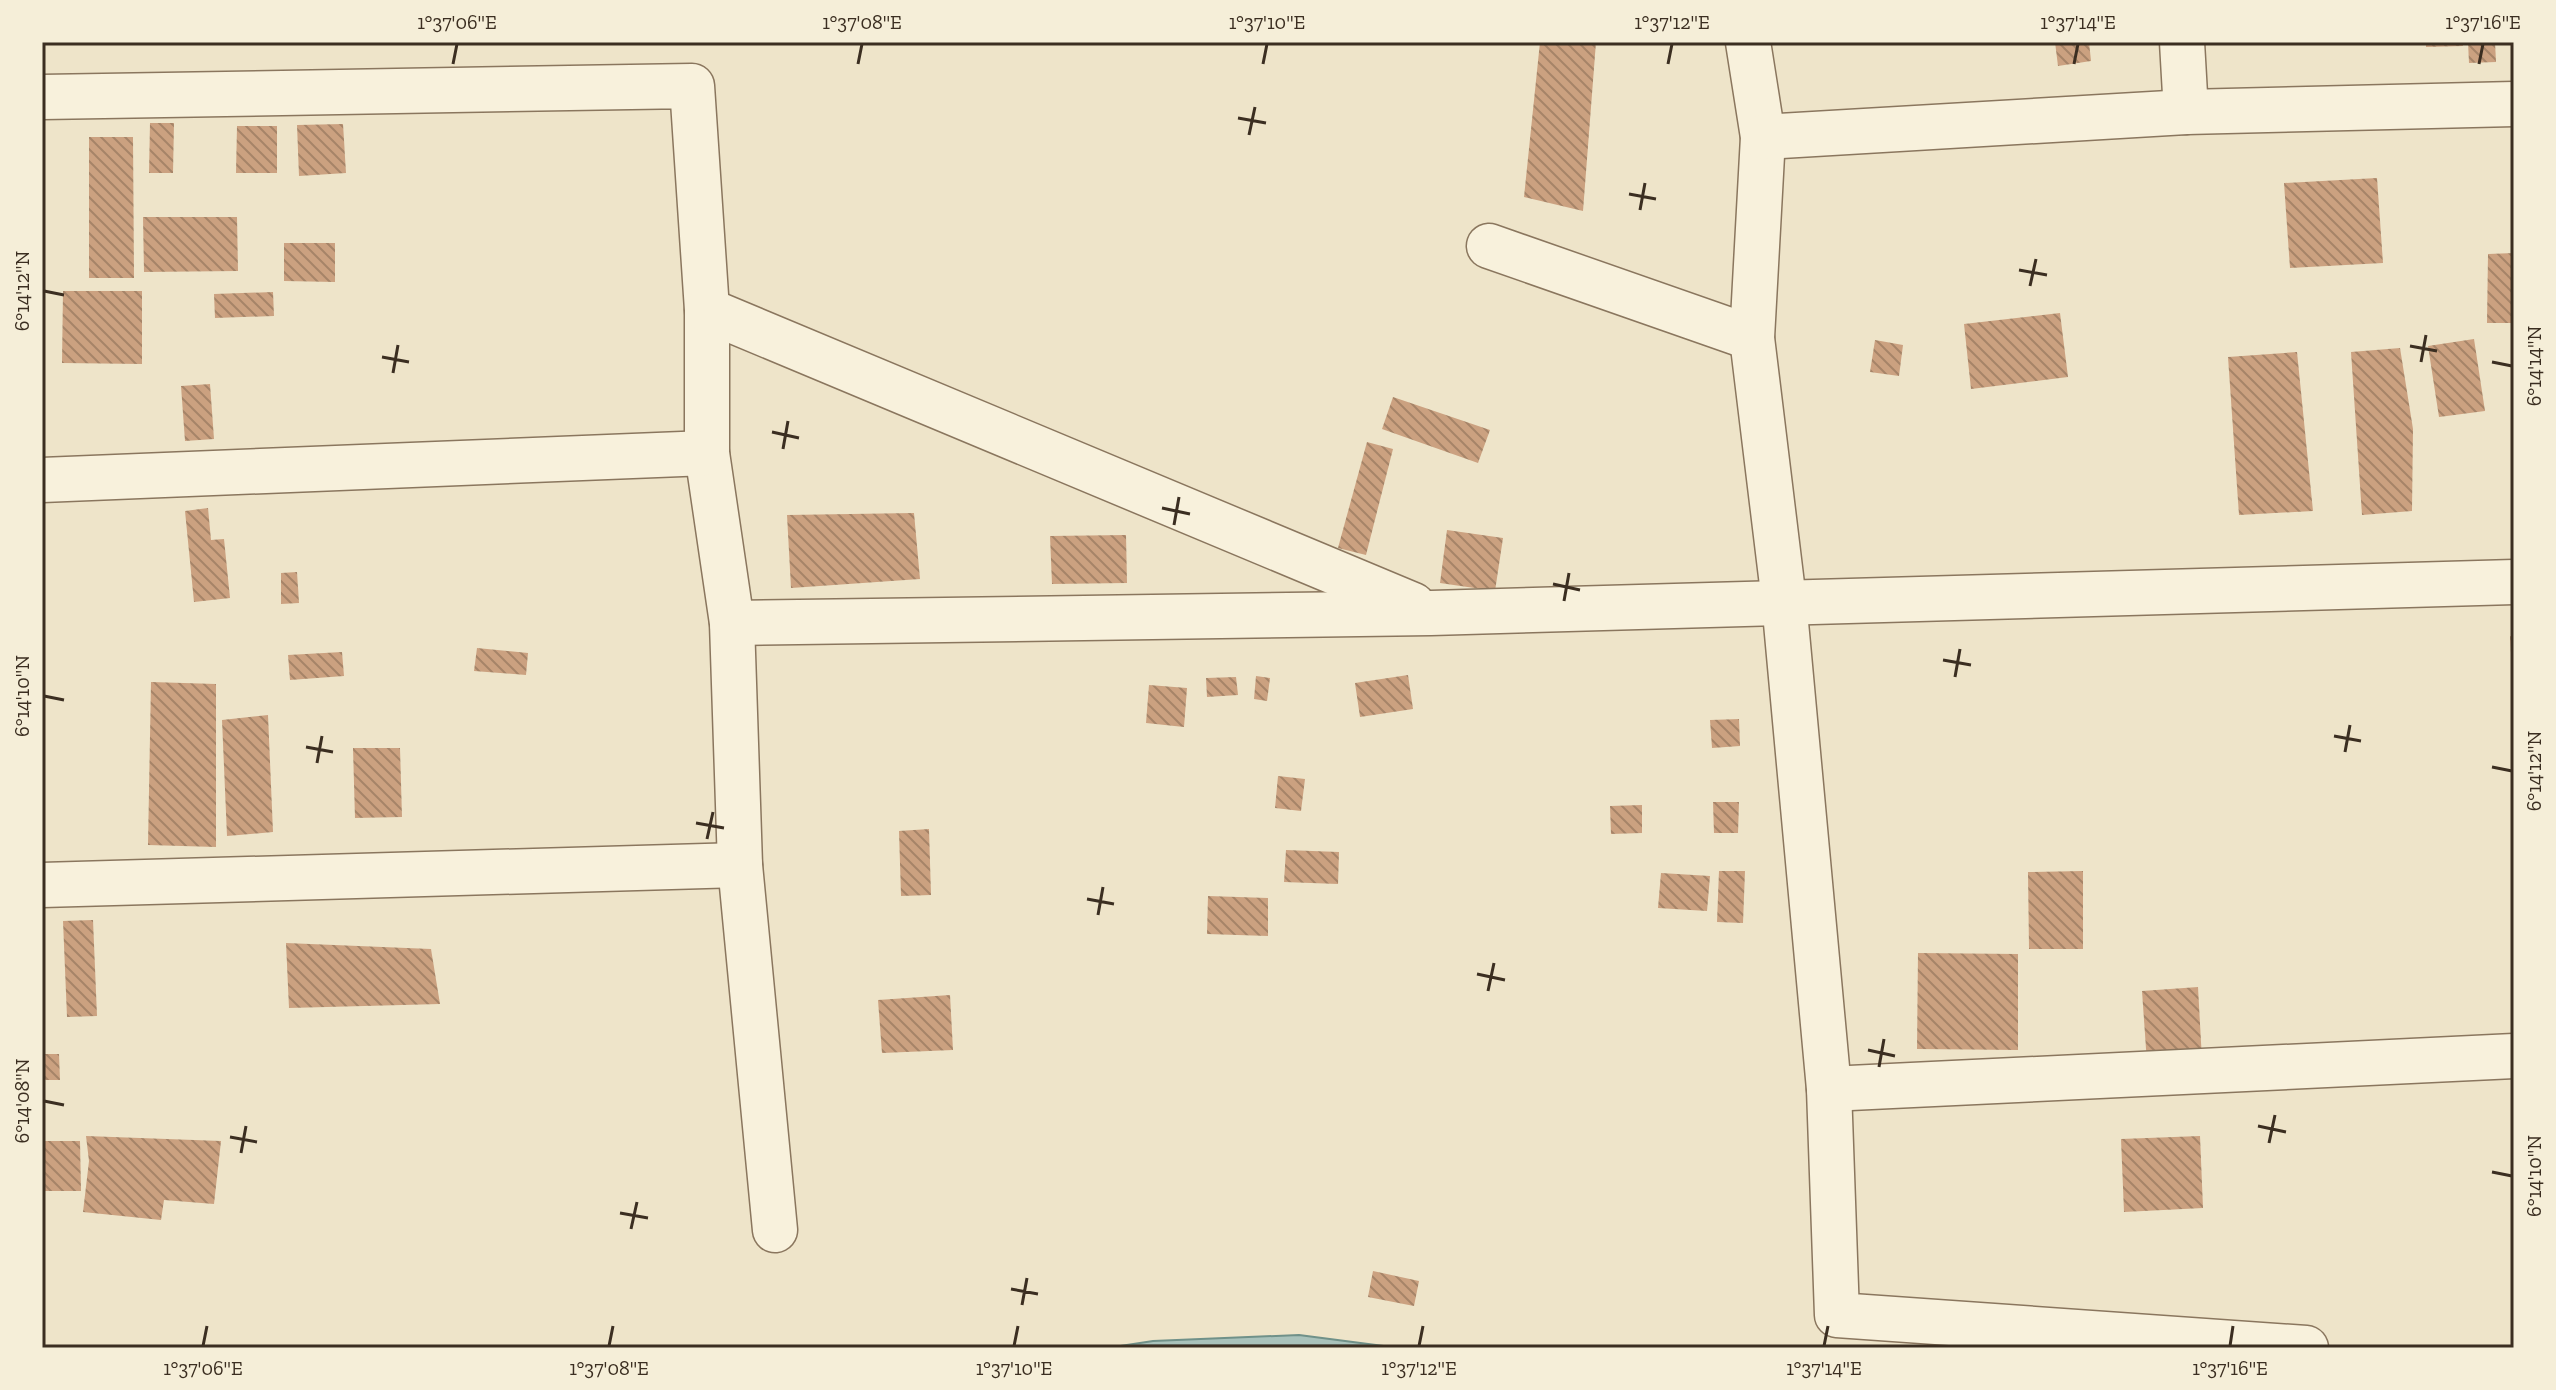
<svg xmlns="http://www.w3.org/2000/svg" width="2556" height="1390" font-family="'Zilla Slab',serif">
  <defs>
    <pattern id="water-rules" width="6" height="5" patternUnits="userSpaceOnUse" patternTransform="scale(2)"><rect width="6" height="5" fill="#a9c2bb"/><path d="M0 2.5h6" fill="none" stroke="#8b9e98"/></pattern>
    <pattern id="building-back-hatch" width="6" height="6" patternUnits="userSpaceOnUse" patternTransform="scale(2)"><rect width="6" height="6" fill="#cba180"/><path d="M-1 5l2 2M0 0l6 6M5-1l2 2" fill="none" stroke="#a68468"/></pattern>
  </defs>
  <rect width="100%" height="100%" fill="#eee4c9"/>
  <polygon fill="url(#water-rules)" stroke="#709189" stroke-width="2" points="1299,1335 1399,1348 1107,1348 1153,1341"/>
  <g fill="url(#building-back-hatch)">
    <polygon points="1540,42 1596,42 1583,211 1524,197"/>
    <polygon points="2055,42 2089,42 2091,61 2058,66"/>
    <polygon points="2426,42 2462,42 2463,46 2426,47"/>
    <polygon points="2468,42 2495,42 2496,62 2469,63"/>
    <polygon points="150,123 174,123 173,173 149,173"/>
    <polygon points="343,124 346,173 299,176 297,125"/>
    <polygon points="237,126 277,126 277,173 236,173"/>
    <polygon points="89,137 133,137 134,278 89,278"/>
    <polygon points="2377,178 2383,263 2290,268 2284,183"/>
    <polygon points="143,217 237,217 238,271 144,272"/>
    <polygon points="284,243 335,243 335,282 284,281"/>
    <polygon points="2514,253 2514,323 2487,323 2488,254"/>
    <polygon points="63,291 142,291 142,364 62,363"/>
    <polygon points="273,292 274,316 215,318 214,294"/>
    <polygon points="2060,313 2068,377 1971,389 1964,324"/>
    <polygon points="2474,339 2485,411 2439,417 2428,346"/>
    <polygon points="1875,340 1903,345 1899,376 1870,372"/>
    <polygon points="2400,348 2413,429 2412,511 2362,515 2351,352"/>
    <polygon points="2297,352 2313,511 2239,515 2228,357"/>
    <polygon points="210,384 214,439 185,441 181,386"/>
    <polygon points="1393,397 1490,430 1478,463 1382,429"/>
    <polygon points="1367,442 1393,449 1366,555 1338,548"/>
    <polygon points="208,508 211,540 224,539 230,598 194,602 185,511"/>
    <polygon points="914,513 920,579 791,588 787,515"/>
    <polygon points="1447,530 1503,538 1495,591 1440,583"/>
    <polygon points="1126,535 1127,583 1052,584 1050,536"/>
    <polygon points="297,572 299,603 281,604 281,573"/>
    <polygon points="2510,636 2514,636 2514,670 2512,670"/>
    <polygon points="477,648 528,653 526,675 474,671"/>
    <polygon points="342,652 344,676 290,680 288,655"/>
    <polygon points="1408,675 1413,709 1360,717 1355,683"/>
    <polygon points="1256,676 1270,678 1267,701 1254,699"/>
    <polygon points="1236,677 1238,695 1207,697 1206,678"/>
    <polygon points="151,682 216,684 216,847 148,845"/>
    <polygon points="1149,685 1187,688 1184,727 1146,723"/>
    <polygon points="268,715 273,832 227,836 222,720"/>
    <polygon points="1739,719 1740,746 1712,748 1710,720"/>
    <polygon points="353,748 400,748 402,817 355,818"/>
    <polygon points="1278,776 1305,779 1301,811 1275,808"/>
    <polygon points="1713,802 1739,802 1738,833 1714,833"/>
    <polygon points="1642,805 1642,833 1611,834 1610,806"/>
    <polygon points="929,829 931,895 901,896 899,831"/>
    <polygon points="1286,850 1339,852 1338,884 1284,882"/>
    <polygon points="1719,871 1745,871 1743,923 1717,922"/>
    <polygon points="2083,871 2083,949 2029,949 2028,872"/>
    <polygon points="1661,873 1710,876 1707,911 1658,908"/>
    <polygon points="1208,896 1268,898 1268,936 1207,934"/>
    <polygon points="93,920 97,1016 67,1017 63,921"/>
    <polygon points="286,943 431,949 440,1004 289,1008"/>
    <polygon points="1918,953 2018,954 2018,1050 1917,1049"/>
    <polygon points="2198,987 2202,1060 2147,1063 2142,991"/>
    <polygon points="950,995 953,1050 882,1053 878,1000"/>
    <polygon points="42,1054 59,1054 60,1080 42,1080"/>
    <polygon points="86,1136 221,1141 214,1204 164,1200 161,1220 83,1212 89,1161"/>
    <polygon points="2200,1136 2203,1208 2124,1212 2121,1139"/>
    <polygon points="42,1141 80,1141 81,1191 42,1191"/>
    <polygon points="1373,1271 1419,1281 1414,1306 1368,1297"/>
  </g>
  <g fill="none" stroke-linecap="round" stroke-linejoin="round">
    <g stroke="#8a765e" stroke-width="47">
      <g id="minor">
        <polyline points="1748,42 1763,137 1752,338 1784,601 1829,1089 1837,1315 2306,1348"/>
        <polyline points="2182,42 2186,112"/>
        <polyline points="42,97 692,86 707,310 707,453 732,623 740,865 775,1230"/>
        <polyline points="1763,137 2186,112 2514,104"/>
        <polyline points="1489,246 1752,338"/>
        <polyline points="707,310 1413,605"/>
        <polyline points="42,480 707,453"/>
        <polyline points="732,623 1431,613 2514,582"/>
        <polyline points="42,885 740,865"/>
        <polyline points="1829,1089 2514,1056"/>
      </g>
    </g>
    <use href="#minor" stroke="#f8f1dc" stroke-width="44"/>
  </g>
  <path fill="none" stroke="#3b2e21" stroke-width="3" d="M453 64 457 44M858 64 862 44M1263 64 1267 44M1668 64 1672 44M2074 64 2078 44M2479 64 2483 44M1238 118 1266 123M1249 135 1255 107M1629 194 1656 199M1640 210 1645 183M2019 270 2047 275M2030 286 2036 259M44 291 64 295M2410 346 2437 351M382 357 409 362M2421 362 2426 335M2492 362 2512 366M393 373 398 345M772 432 799 438M783 449 788 421M1162 508 1190 514M1174 525 1179 497M1553 584 1580 590M1564 601 1569 573M1943 660 1971 665M1955 677 1960 649M44 696 64 700M2334 736 2361 741M306 747 333 752M2345 752 2350 725M317 763 322 736M2492 767 2512 771M696 823 724 828M707 839 713 812M1087 899 1114 904M1098 915 1103 887M1477 974 1505 980M1488 991 1494 963M1868 1050 1895 1056M1879 1067 1884 1039M44 1101 64 1105M2258 1126 2286 1132M230 1137 257 1142M2269 1143 2275 1115M241 1153 246 1126M2492 1172 2512 1176M620 1213 648 1218M631 1229 637 1202M1011 1289 1038 1294M1022 1305 1027 1278M203 1346 207 1326M609 1346 613 1326M1014 1346 1018 1326M1419 1346 1423 1326M1824 1346 1828 1326M2230 1346 2233 1326"/>
  <rect width="2556" height="1390" fill="none" stroke="#f5eed8" stroke-width="88"/>
  <rect x="44" y="44" width="2468" height="1302" fill="none" stroke="#3b2e21" stroke-width="3"/>
  <g font-size="20" text-anchor="middle" fill="#3b2e21">
    <text x="457" y="29">1°37'06"E</text>
    <text x="862" y="29">1°37'08"E</text>
    <text x="1267" y="29">1°37'10"E</text>
    <text x="1672" y="29">1°37'12"E</text>
    <text x="2078" y="29">1°37'14"E</text>
    <text x="2483" y="29">1°37'16"E</text>
    <text transform="translate(22 291) rotate(-90)" y="7">6°14'12"N</text>
    <text transform="translate(2534 366) rotate(-90)" y="7">6°14'14"N</text>
    <text transform="translate(22 696) rotate(-90)" y="7">6°14'10"N</text>
    <text transform="translate(2534 771) rotate(-90)" y="7">6°14'12"N</text>
    <text transform="translate(22 1101) rotate(-90)" y="7">6°14'08"N</text>
    <text transform="translate(2534 1176) rotate(-90)" y="7">6°14'10"N</text>
    <text x="203" y="1375">1°37'06"E</text>
    <text x="609" y="1375">1°37'08"E</text>
    <text x="1014" y="1375">1°37'10"E</text>
    <text x="1419" y="1375">1°37'12"E</text>
    <text x="1824" y="1375">1°37'14"E</text>
    <text x="2230" y="1375">1°37'16"E</text>
  </g>
</svg>
